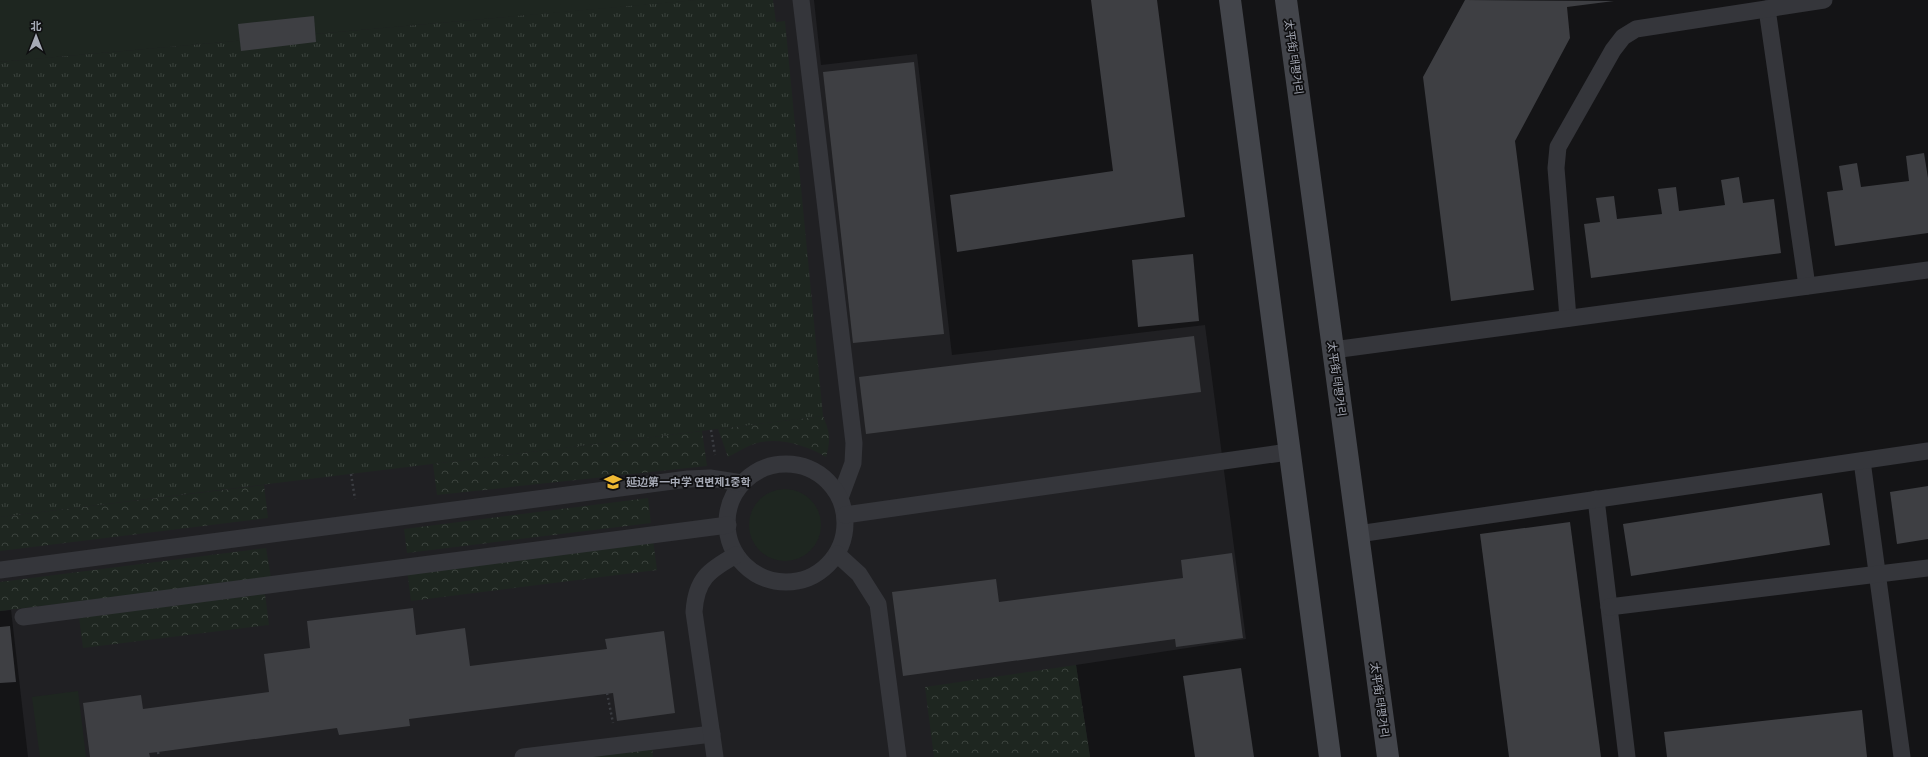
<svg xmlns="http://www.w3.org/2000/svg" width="1928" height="757" font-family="'Source Sans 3','Noto Sans SC','Noto Sans KR',sans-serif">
  <defs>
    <pattern id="forest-crowns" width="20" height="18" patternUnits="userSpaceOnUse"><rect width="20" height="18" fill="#1e2620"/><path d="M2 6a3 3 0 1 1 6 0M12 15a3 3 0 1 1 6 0" fill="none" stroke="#3c433e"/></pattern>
    <pattern id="park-tufts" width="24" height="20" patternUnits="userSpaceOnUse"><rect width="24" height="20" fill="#1e2620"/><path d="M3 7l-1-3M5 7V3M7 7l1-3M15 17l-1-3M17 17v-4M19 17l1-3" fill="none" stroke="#3c433e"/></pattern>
  </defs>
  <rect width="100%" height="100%" fill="#141416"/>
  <polygon fill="#202023" points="262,0 814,0 821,65 917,54 952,355 1205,325 1246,639 1076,665 1090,757 28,757 11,610 0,611 0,28"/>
  <g fill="#1e2620">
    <polygon points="0,0 699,0 0,62"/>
    <circle cx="785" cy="525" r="36"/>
    <polygon points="78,691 86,757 40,757 32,697"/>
  </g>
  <g fill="url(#forest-crowns)">
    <path d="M823 416C830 433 831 439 826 457 806 445 777 436 754 444 745 447 736 453 728 457L718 429Z"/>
    <polygon points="702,431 707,466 437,495 433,464"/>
    <polygon points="264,485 268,518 0,551 0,517"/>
    <polygon points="648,498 651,523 407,553 404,529"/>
    <polygon points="653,540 657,570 411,601 407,570"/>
    <polygon points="266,548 271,578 0,611 0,582"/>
    <polygon points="265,594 269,625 83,648 79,617"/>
    <polygon points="1076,665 1090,757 934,757 925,687"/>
    <polygon points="652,749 653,757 583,757"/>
  </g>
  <polygon fill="url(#park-tufts)" points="697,0 773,0 776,22 785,21 823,416 0,517 0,62"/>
  <g fill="#3e3f43">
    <polygon points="1091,0 1157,0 1185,217 957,252 950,195 1113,171"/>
    <polygon points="1465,0 1614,1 1567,7 1570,38 1515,141 1534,290 1451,301 1423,77"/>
    <polygon points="314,16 316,42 241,51 238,24"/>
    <polygon points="914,62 944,334 853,343 823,72"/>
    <polygon points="1924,153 1928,178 1928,233 1835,246 1827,192 1843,190 1839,166 1857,163 1861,187 1909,181 1906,156"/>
    <polygon points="1739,177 1743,203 1774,199 1781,253 1591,278 1584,224 1600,222 1596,198 1614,196 1617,219 1662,214 1658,189 1676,187 1679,211 1725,205 1721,180"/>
    <polygon points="1193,254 1199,321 1138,327 1132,260"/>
    <polygon points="1194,336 1201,392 866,434 859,377"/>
    <polygon points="1928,486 1928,539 1897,544 1890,492"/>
    <polygon points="1822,493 1830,545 1631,576 1623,524"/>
    <polygon points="1570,522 1601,757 1509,757 1480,534"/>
    <polygon points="1232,553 1243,638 1176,647 1175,639 903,676 892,592 996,579 999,602 1183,578 1181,560"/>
    <polygon points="413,608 416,635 465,628 470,666 607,649 605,639 664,631 675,713 617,721 613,693 409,719 410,726 339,735 337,728 158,752 149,753 150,757 90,757 83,703 141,695 143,709 269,692 264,654 310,648 307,621"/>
    <polygon points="10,626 16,682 0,683 0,627"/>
    <polygon points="1241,668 1254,757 1195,757 1183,676"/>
    <polygon points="1862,710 1867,757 1667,757 1664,732"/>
  </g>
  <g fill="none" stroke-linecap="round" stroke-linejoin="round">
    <g stroke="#3b3d42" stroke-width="2.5" stroke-dasharray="2 3" stroke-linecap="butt">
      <polyline points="711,430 715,455"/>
      <polyline points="351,474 355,499"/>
      <polyline points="607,693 613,723"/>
      <polyline points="158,752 159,757"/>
    </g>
    <g stroke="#35363b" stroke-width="17">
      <polyline points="801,0 854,443 853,463 840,498"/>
      <polyline points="1767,9 1807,286"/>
      <polyline points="1568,318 1556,168 1558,147 1613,50 1623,37 1636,29 1824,0"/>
      <polyline points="1333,350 1928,270"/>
      <polyline points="1862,461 1902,757"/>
      <circle cx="786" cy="523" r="59"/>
      <polyline points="1596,499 1627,757"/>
      <polyline points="845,515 1288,452"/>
      <polyline points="1358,534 1928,451"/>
      <polyline points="837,554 859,574 878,604 898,757"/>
      <polyline points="0,570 688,479 710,478 742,483"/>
      <polyline points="1609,607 1928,568"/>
      <polyline points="23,617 728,525"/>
      <polyline points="523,757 712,734"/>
      <path d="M715 757 694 612C696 579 709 570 736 555"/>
    </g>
    <g stroke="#43454b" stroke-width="22">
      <polyline points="1230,0 1330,757"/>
      <polyline points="1286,0 1388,757"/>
    </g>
  </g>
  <defs>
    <g id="school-bare" transform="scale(1.38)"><path d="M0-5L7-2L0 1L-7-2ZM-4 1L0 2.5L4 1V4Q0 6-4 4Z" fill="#efb933" stroke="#0f0f11" stroke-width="2.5" paint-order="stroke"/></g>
  </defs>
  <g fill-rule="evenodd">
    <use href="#school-bare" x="613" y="482"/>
  </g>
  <g text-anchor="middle" stroke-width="3.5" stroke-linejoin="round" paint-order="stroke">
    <g font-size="11" fill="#a6aab6" stroke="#0f0f11">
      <text transform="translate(1294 57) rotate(82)" y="4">太平街 태평거리</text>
      <text transform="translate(1337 379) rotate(82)" y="4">太平街 태평거리</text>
      <text transform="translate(1380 700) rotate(82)" y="4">太平街 태평거리</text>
    </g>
    <g font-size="11" font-weight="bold" fill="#a6aab6" stroke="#0f0f11" text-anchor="start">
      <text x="626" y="486">延边第一中学 연변제1중학</text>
    </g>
  </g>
  <g transform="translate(36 36)" stroke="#0f0f11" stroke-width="3" paint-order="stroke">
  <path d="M0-3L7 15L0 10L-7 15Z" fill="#a6aab6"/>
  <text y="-6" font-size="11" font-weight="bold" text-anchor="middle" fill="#a6aab6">北</text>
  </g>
</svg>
